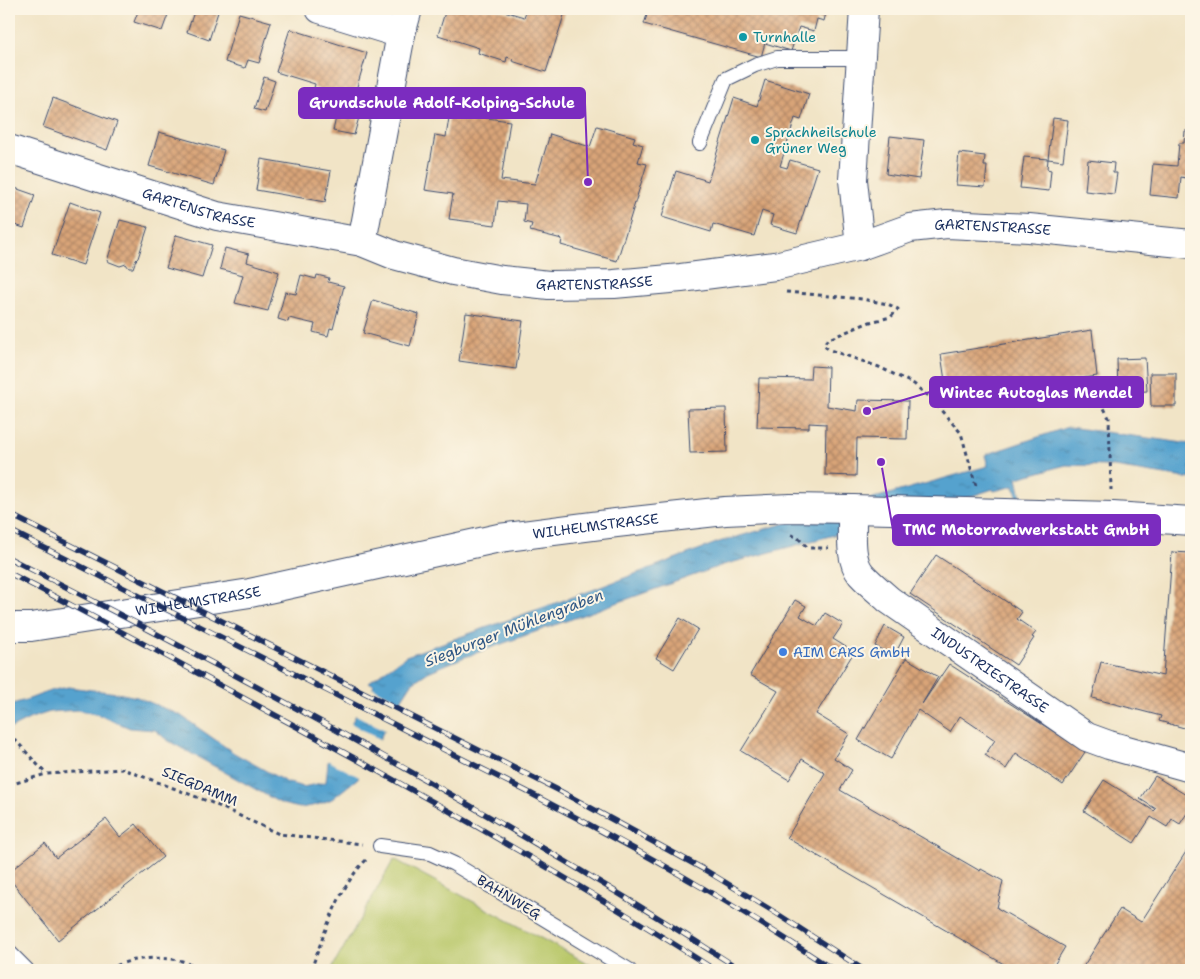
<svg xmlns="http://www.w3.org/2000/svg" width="1200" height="979" font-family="'Shantell Sans',sans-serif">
  <defs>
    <pattern id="water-ripples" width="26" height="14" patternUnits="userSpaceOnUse" patternTransform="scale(1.25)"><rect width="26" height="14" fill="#55a2ce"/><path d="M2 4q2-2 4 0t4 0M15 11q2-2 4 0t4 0" fill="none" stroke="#4684aa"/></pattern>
    <pattern id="building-cross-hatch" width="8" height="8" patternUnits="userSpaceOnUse" patternTransform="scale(1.25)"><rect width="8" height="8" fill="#d9a478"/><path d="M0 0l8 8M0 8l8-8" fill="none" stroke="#af8666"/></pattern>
  </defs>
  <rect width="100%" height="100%" fill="#fcf5e5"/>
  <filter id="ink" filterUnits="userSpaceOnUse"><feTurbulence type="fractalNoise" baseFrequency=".02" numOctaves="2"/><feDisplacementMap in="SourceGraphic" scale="10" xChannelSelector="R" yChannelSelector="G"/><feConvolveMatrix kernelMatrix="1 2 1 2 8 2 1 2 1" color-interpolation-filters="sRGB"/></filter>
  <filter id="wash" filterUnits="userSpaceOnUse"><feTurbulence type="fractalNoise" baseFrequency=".0096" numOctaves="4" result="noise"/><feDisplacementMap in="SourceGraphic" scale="20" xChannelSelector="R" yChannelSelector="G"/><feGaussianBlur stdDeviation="1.12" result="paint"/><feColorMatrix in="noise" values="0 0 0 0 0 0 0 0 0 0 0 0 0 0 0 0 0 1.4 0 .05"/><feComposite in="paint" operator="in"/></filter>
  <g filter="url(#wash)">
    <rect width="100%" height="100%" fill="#f1e4c6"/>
    <polygon fill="#b9c86a" stroke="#6a7c64" points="394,859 600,970 331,970"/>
    <polygon fill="url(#water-ripples)" stroke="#386896" points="1068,427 1191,444 1191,479 1108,466 1066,465 1017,478 1021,497 1017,496 1014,486 994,491 993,489 941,506 723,565 462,658 428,672 412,683 401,700 358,778 332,799 317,805 300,808 282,804 167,740 155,730 130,728 99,715 77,710 50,712 31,718 9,729 9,705 29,699 50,691 68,687 117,693 137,697 180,715 234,753 286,782 303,787 326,782 328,762 374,685 369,682 406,656 590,591 719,542 988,466 985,455"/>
    <g fill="#f1e4c6">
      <polygon points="370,686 402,703 387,731 354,714"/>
      <polygon points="349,722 382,741 361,778 327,760"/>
    </g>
    <g id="blocks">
      <g fill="url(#building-cross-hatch)">
        <polygon points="139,9 170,9 162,31 134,22"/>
        <polygon points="195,9 219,9 209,40 187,32"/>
        <polygon points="446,9 497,9 524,17 527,9 566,9 546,72 512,61 513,59 507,57 506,62 478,53 479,48 438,35"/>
        <polygon points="649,9 827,9 824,21 817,19 814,31 799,27 791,51 765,43 761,57 644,24"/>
        <polygon points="974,9 997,9 997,11 974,10"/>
        <polygon points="239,13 271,22 259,63 248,60 245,68 225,62"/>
        <polygon points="290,29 367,53 353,100 314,88 315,84 276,72"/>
        <polygon points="264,77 275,81 265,112 254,109"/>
        <polygon points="765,80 809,94 801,120 795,118 780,166 787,168 790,160 818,168 797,233 770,225 773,215 762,211 754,236 713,224 711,232 662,217 676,171 708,181 734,98 757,106"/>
        <polygon points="9,85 14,87 9,101"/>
        <polygon points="53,98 117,122 107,150 43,127"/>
        <polygon points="344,99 363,103 354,135 333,131 338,108 342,108"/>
        <polygon points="451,105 465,108 464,115 510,121 501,180 535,184 550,134 590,147 597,126 635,137 633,142 643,145 638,162 647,164 617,261 561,245 562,239 530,231 532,224 524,222 526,204 498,201 495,225 449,219 453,194 425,190 435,135 446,137"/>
        <polygon points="1053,118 1068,120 1063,161 1048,159"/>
        <polygon points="1185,131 1191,131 1191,179 1181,177 1179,198 1150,195 1153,164 1177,166 1179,143 1184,143"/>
        <polygon points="159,132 224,150 214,185 149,166"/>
        <polygon points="890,136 924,140 919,179 886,174"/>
        <polygon points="959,153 985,156 984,166 987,166 985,187 956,185"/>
        <polygon points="1024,157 1048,159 1047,169 1051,170 1049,191 1020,188"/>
        <polygon points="261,159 331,171 325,202 256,190"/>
        <polygon points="1088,160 1114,163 1113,173 1117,173 1114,194 1085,191"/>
        <polygon points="9,186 35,195 24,228 9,223"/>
        <polygon points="70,202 100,213 83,265 52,255"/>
        <polygon points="120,220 148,227 138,258 136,260 133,268 129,268 126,264 120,266 107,261"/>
        <polygon points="176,235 212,245 202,278 166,268"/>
        <polygon points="225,248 249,254 247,262 279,272 268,311 235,303 243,275 220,269"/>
        <polygon points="301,275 316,279 317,275 329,278 328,282 344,286 333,329 330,328 328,336 313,332 315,324 289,318 288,322 278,319 285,292 296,294"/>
        <polygon points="373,300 419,314 410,346 363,333"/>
        <polygon points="466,313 523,321 516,369 459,361"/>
        <polygon points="1092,330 1097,376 948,401 941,354"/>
        <polygon points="1145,358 1147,391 1118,393 1117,359"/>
        <polygon points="811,366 828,367 827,406 857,411 858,400 908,401 907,439 857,438 856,476 825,475 826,424 809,423 809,428 757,427 759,378 810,379"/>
        <polygon points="1150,373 1176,373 1176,406 1151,406"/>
        <polygon points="726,408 727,452 690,453 688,409"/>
        <polygon points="1172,552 1191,553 1191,726 1188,729 1159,721 1161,716 1092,698 1101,662 1163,676"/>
        <polygon points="936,555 1022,612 1017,619 1036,632 1032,637 1034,638 1016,665 910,594"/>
        <polygon points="795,600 806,606 800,616 817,626 825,613 843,624 833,639 854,652 816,714 849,734 834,758 852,770 840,790 980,871 981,869 1003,881 997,908 1065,947 1051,970 1014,970 787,838 825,773 802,759 789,780 741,751 778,691 750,675"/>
        <polygon points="680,618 698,629 674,669 656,658"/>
        <polygon points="885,626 904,637 894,656 875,646"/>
        <polygon points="906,658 938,677 922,704 949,664 1085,752 1063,785 1016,753 1006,769 985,755 995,740 960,716 950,732 918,710 891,759 858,740"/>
        <polygon points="1155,776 1191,798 1191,807 1180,824 1172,819 1167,827 1151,817 1134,843 1084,811 1104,780 1154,811 1156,809 1140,799"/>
        <polygon points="106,819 120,837 136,824 163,857 58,940 9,878 9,872 45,843 56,858"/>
        <polygon points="1191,844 1191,963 1186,970 1081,970 1120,909 1141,922"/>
      </g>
    </g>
  </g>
  <g filter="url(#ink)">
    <use href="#blocks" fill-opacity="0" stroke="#3b4a6e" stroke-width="1"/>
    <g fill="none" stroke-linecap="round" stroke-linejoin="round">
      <g stroke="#3b4a6e" stroke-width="16">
        <g id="lane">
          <polyline points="700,143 726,79 755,65 777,58 860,58"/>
          <polyline points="380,846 430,853 454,864 629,970"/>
          <polyline points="9,952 27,970"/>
        </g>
      </g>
      <g stroke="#3b4a6e" stroke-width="30">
        <g id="street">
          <polyline points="320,9 401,34"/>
          <path id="s1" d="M9 149 217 216 362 242 394 255 453 271 502 280 549 285 614 284 681 278 775 266 860 246 910 228 947 224 1029 228 1191 244"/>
          <polyline points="362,242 401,34 408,9"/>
          <polyline points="860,246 853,180 864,9"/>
          <path id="s2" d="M852 509C853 528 848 558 861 574 869 583 880 592 889 600L1087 737 1109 745 1191 768"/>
        </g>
      </g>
      <g stroke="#3b4a6e" stroke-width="30">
        <g id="secondary">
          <path id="s3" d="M9 627H31L250 593 499 538 616 523 725 511 790 508 852 509 1113 516 1191 521"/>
        </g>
      </g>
      <g stroke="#3b4a6e" stroke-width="3" stroke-dasharray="4 4" stroke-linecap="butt">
        <polyline points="786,292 862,299 888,304 898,309 891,317 870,322 831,338 826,341 824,346 830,350 879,367 914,384 931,399 961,433 976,486"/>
        <polyline points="1097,394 1109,418 1111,490"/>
        <polyline points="791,535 797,537 808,548 828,548"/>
        <polyline points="9,733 46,774"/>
        <polyline points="9,785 46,774 123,769 210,802 279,834 362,844"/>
        <path d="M110 970C125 957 164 956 182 961 188 963 194 967 200 970"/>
        <path d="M311 970C324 934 339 886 367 859"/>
      </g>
      <use href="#lane" stroke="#fff" stroke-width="14"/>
      <use href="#street" stroke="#fff" stroke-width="28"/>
      <use href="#secondary" stroke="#fff" stroke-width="28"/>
      <g stroke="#1b2f5e" stroke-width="5.5">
        <g id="rail">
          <polyline points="9,514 558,790 705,870 776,913 864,970"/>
          <path d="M9 530 526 791C583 821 640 851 696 884 743 911 789 941 834 970"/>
          <path d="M9 558C259 684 506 819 741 970"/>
          <path d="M9 573C94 616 177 662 260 707 415 790 568 876 715 970"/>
        </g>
      </g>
      <use href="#rail" stroke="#fcf5e5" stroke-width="4" stroke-dasharray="11" stroke-linecap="butt"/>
    </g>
  </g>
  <g fill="#0f9aa8" stroke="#fcf5e5" stroke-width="2">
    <circle cx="743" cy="37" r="5"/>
    <circle cx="755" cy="140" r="5"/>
  </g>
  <circle fill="#3f7fe0" stroke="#fcf5e5" stroke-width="2" cx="783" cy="652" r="5"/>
  <g text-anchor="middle" stroke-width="4" stroke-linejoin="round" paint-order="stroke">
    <g font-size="14" fill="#0d838f" stroke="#fcf5e5" text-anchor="start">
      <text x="753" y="42">Turnhalle</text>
      <text x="765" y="137">Sprachheilschule<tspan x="765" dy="16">Grüner Weg</tspan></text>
    </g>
    <g font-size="14" fill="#1b2f5e" stroke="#fcf5e5">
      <text dy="5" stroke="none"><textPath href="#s1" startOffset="199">GARTENSTRASSE</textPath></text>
      <text dy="5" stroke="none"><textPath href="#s1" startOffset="1009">GARTENSTRASSE</textPath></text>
      <text dy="5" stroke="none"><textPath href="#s1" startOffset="604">GARTENSTRASSE</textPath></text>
      <text dy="5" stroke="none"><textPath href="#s3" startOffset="596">WILHELMSTRASSE</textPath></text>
      <text dy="5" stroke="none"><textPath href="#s3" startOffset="191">WILHELMSTRASSE</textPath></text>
      <text dy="5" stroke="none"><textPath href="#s2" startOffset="228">INDUSTRIESTRASSE</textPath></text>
      <text transform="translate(200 786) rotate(23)" y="5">SIEGDAMM</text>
      <text transform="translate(509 897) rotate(31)" y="5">BAHNWEG</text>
    </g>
    <g font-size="14" fill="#366cbe" stroke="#fcf5e5" text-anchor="start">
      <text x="793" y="657">AIM CARS GmbH</text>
    </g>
    <g font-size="15" font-style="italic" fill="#2f5785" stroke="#fcf5e5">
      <text transform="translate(514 628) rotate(-21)" y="5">Siegburger Mühlengraben</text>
    </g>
  </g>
  <path fill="none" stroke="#7b2cbf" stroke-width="2" d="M588 182L585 103M867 411L930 392M881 462L893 530"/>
  <g fill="#7b2cbf" stroke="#fcf5e5" stroke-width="2">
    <circle cx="588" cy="182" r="5"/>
    <circle cx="867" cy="411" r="5"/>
    <circle cx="881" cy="462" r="5"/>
  </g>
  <g fill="#7b2cbf" stroke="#7b2cbf" stroke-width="2">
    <rect x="299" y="88" width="286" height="30" rx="5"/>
    <rect x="930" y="377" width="213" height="30" rx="5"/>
    <rect x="893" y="515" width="267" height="30" rx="5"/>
  </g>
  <g font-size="15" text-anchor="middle" font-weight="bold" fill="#fff">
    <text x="442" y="108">Grundschule Adolf-Kolping-Schule</text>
    <text x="1036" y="398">Wintec Autoglas Mendel</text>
    <text x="1026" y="535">TMC Motorradwerkstatt GmbH</text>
  </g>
  <rect width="1200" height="979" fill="none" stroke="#fcf5e5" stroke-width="30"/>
</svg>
